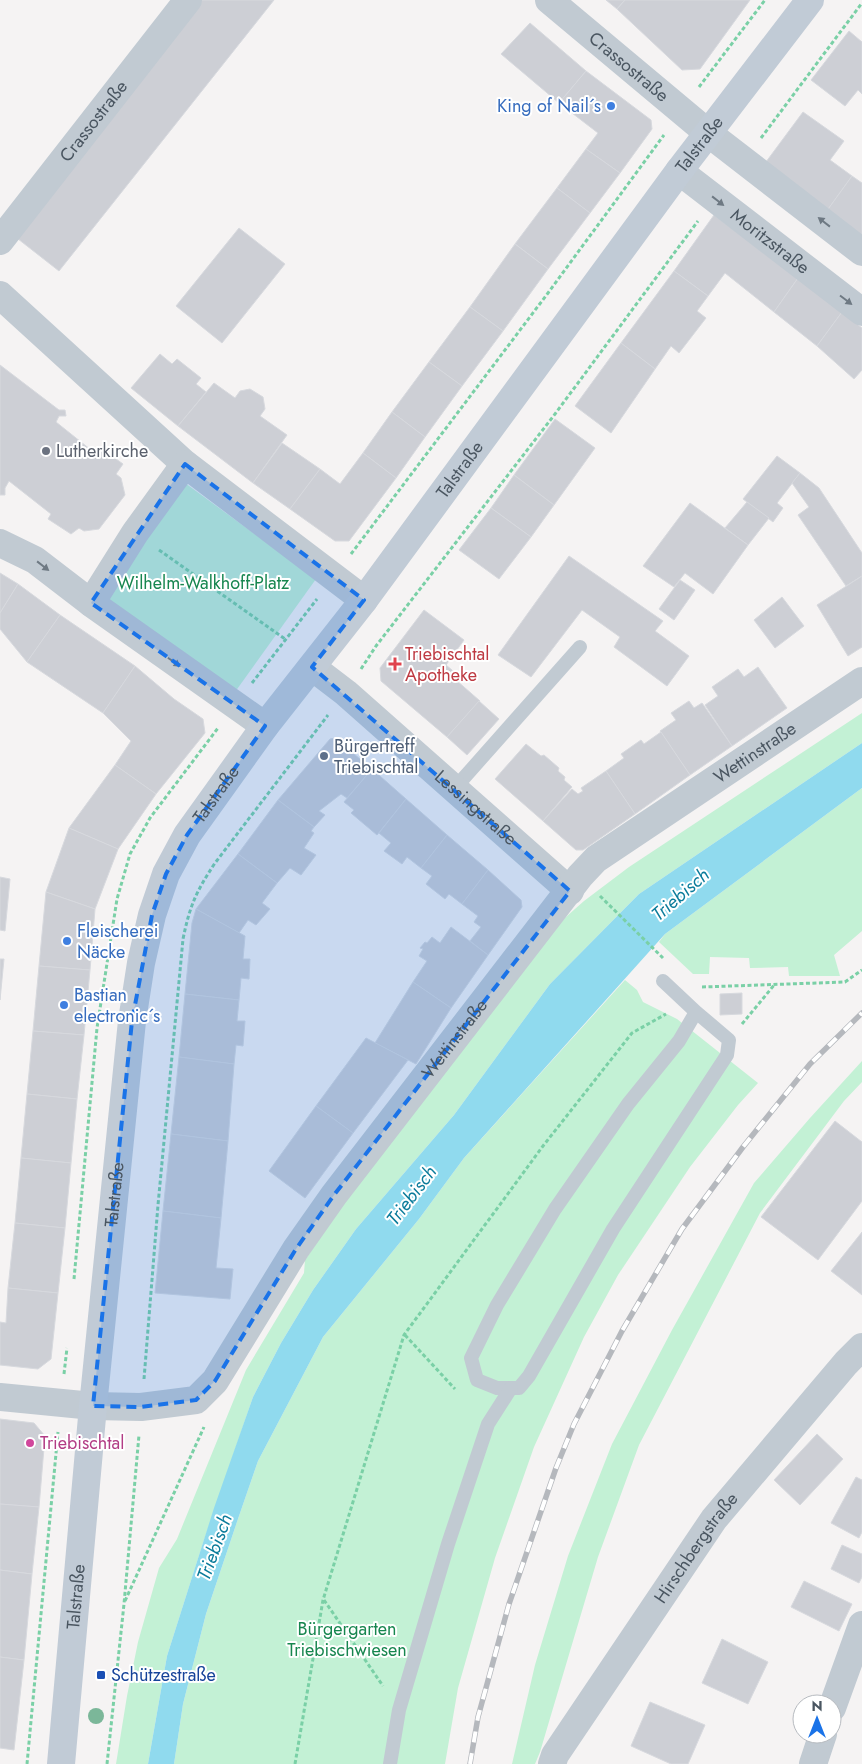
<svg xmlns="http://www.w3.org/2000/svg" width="862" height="1764" font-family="Jost,sans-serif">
  <rect width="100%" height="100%" fill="#f5f3f3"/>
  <g fill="#c3f1d5">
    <polygon points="185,483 316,579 235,692 102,597"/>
    <polygon points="862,713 862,743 639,894 550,984 454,1115 356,1229 313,1290 281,1343 253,1397 203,1543 167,1656 148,1764 116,1764 127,1696 138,1642 159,1568 177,1539 246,1370 304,1273 305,1260 344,1202 558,924 584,901 629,867"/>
    <polygon points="862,788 862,931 834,955 840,976 789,976 788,967 750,968 749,958 710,957 709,974 693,974 659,942 665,934"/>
    <polygon points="625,980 637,990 643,1002 677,1019 758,1083 738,1105 690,1167 618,1275 584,1337 534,1447 495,1558 458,1688 445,1764 174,1764 183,1704 206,1614 239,1516 258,1461 323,1337 419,1219 464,1158"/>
    <polygon points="862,1061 862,1082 844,1101 760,1213 639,1445 598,1557 540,1752 535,1764 512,1764 535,1665 568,1556 612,1444 672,1330 754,1183 810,1118"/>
  </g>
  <polygon fill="#90daee" points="862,743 862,788 665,934 464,1158 419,1219 323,1337 258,1461 239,1516 206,1614 183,1704 174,1764 148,1764 167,1656 214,1508 253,1397 281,1343 313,1290 356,1229 454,1115 550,984 639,894"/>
  <g fill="#cdcfd5" stroke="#d7d9de">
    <polygon points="198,0 274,0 59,271 13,235"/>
    <polygon points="606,0 625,0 617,9"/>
    <polygon points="625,0 750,0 700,69 682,70 617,9"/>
    <polygon points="530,23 586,71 559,103 501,54"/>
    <polygon points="849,31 862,42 862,94 858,90 845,106 811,80"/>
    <polygon points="586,71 651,120 652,129 620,173 586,149 598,133 559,103"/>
    <polygon points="803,112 844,141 830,160 852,176 826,212 763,166"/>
    <polygon points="586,149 620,173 590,213 557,188"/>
    <polygon points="852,176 862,183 862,239 826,212"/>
    <polygon points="557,188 590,213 548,269 515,244"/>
    <polygon points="714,215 798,278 774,312 725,273 708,296 674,271"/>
    <polygon points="239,228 285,264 222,343 176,306"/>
    <polygon points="515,244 548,269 503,331 470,307"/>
    <polygon points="674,271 708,296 697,311 706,318 679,353 671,346 655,369 621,343"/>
    <polygon points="798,278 842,312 817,346 774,312"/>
    <polygon points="470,307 503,331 462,386 429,362"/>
    <polygon points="842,312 862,328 862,370 854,379 817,346"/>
    <polygon points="621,343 655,369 611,433 575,406"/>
    <polygon points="160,354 172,364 177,359 201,378 196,384 206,392 178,426 131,388"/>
    <polygon points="429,362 462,386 425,437 392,412"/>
    <polygon points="0,365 59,410 65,410 66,416 59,416 56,422 96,454 101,448 123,464 116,474 121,478 125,495 99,529 84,531 79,528 71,534 48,519 51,514 9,481 5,488 5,495 0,495"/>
    <polygon points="214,383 235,398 240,391 250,389 263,397 265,409 260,416 287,435 253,483 178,426"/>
    <polygon points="392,412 425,437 396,478 363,453"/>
    <polygon points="555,419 595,448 554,505 514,475"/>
    <polygon points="282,443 320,469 290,509 253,483"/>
    <polygon points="363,453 396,478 349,541 335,541 290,509 320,469 340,484"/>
    <polygon points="777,456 800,473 777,503 783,508 773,522 743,499"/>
    <polygon points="800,473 819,488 862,553 862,576 846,586 798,515 809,507 792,483"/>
    <polygon points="514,475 554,505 531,537 491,508"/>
    <polygon points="747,502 769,518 748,545 725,528"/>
    <polygon points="690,503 748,545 713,594 685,573 674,587 643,566"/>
    <polygon points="491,508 531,537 499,579 459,550"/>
    <polygon points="569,556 663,621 655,631 689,656 667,686 614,647 620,637 582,610 531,677 498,655"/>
    <polygon points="0,573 18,584 0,613"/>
    <polygon points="862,576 862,647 848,656 817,605"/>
    <polygon points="680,580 695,590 674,620 659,609"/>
    <polygon points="18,584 60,615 27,662 0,629 0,613"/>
    <polygon points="782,597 804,626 775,648 754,620"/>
    <polygon points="424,610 464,640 446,665 459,676 456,680 480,701 447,737 381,681 380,668"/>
    <polygon points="60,615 135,666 103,713 27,662"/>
    <polygon points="135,666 174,699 203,719 205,733 156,794 115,765 131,741 103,713"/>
    <polygon points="758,667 787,708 732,746 705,705 718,696 712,687 738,669 744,677"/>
    <polygon points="479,701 499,719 467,755 447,737"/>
    <polygon points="689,701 694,708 702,703 732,746 690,775 660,731 676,720 671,713"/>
    <polygon points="661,732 690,775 635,814 606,771 624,758 621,754 641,740 644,744"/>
    <polygon points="335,738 372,769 347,798 341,794 319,811 325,815 314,827 278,800 330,739"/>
    <polygon points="526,744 541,756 544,755 559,768 558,771 565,777 564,780 572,787 543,821 495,779"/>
    <polygon points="115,765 156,794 118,849 69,828"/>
    <polygon points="372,769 406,799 377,835 351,813 354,810 344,802"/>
    <polygon points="606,771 635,814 583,850 576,850 543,821 572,789 578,794 583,791 581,788"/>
    <polygon points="406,799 447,835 421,868 407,857 402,864 384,851 391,843 379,833"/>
    <polygon points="278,800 314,827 311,831 314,833 304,848 316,855 301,875 290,868 277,883 238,854"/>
    <polygon points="69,828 118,849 95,909 46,892"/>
    <polygon points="447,835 488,870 462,904 449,894 445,899 426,884 432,876 421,868"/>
    <polygon points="238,854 277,883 262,903 270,909 256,925 248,920 239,933 196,909"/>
    <polygon points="488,870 521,900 522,907 488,955 470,941 481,927 474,922 478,916 462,904"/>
    <polygon points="0,877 10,879 5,931 0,930"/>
    <polygon points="46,892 95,909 90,970 39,966"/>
    <polygon points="196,909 245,936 243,959 250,959 249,979 241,978 239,1000 185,994 192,923"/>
    <polygon points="451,927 488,955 451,1008 413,982 427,961 419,956 423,949 420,948 425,942 427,943 432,937 440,943"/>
    <polygon points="0,959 4,959 0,1000"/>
    <polygon points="39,966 90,970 84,1035 33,1031"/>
    <polygon points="413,982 451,1008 416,1064 375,1043"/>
    <polygon points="742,993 742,1014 720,1015 720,994"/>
    <polygon points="185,994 239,1000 237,1021 245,1021 243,1046 236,1045 234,1064 179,1057"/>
    <polygon points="33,1031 84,1035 77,1099 27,1094"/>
    <polygon points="366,1038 408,1060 353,1133 316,1106"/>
    <polygon points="179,1057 234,1064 228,1141 171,1134"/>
    <polygon points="27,1094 77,1099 71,1163 21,1158"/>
    <polygon points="316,1106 353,1133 305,1198 269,1171"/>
    <polygon points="835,1121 862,1142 862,1201 818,1260 761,1217"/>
    <polygon points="171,1134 228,1141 221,1218 163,1211"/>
    <polygon points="21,1158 71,1163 65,1228 15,1223"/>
    <polygon points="163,1211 221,1218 216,1268 233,1269 230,1299 155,1293"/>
    <polygon points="15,1223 65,1228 58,1293 8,1288"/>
    <polygon points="862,1232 862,1295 831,1271"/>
    <polygon points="8,1288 58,1293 51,1359 38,1369 0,1365 0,1322 6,1323"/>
    <polygon points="0,1419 34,1423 45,1436 39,1507 0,1504"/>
    <polygon points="817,1434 843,1459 800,1505 774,1480"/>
    <polygon points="856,1477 862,1480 862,1532 859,1538 831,1523"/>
    <polygon points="0,1504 39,1507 32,1574 0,1570"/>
    <polygon points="842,1545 862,1554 862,1577 859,1583 831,1569"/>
    <polygon points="0,1570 32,1574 24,1660 0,1657"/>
    <polygon points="804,1581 852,1604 839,1631 791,1607"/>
    <polygon points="722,1639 768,1662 748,1704 702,1683"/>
    <polygon points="0,1657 24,1660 14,1750 0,1748"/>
    <polygon points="650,1702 705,1725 688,1764 671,1764 631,1746"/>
  </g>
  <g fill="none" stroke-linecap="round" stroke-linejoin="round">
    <g stroke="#7ad0a6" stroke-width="3" stroke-dasharray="4 2.5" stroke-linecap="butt">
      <polyline points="699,87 765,0"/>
      <polyline points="761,138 862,3"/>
      <polyline points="159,550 285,639"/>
      <polyline points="351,554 548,293 664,135"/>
      <polyline points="361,669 376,646 555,414 698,221"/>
      <polyline points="252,683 317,599"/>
      <polyline points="600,896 663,958"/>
      <polyline points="702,987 845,982 862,970"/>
      <polyline points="742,1024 775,984"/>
      <polyline points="74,1279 97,1028 117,899 130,854 150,818 218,728"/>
      <polyline points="405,1335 455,1389"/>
      <polyline points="64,1374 67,1348"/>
      <path d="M144 1379 158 1205 183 939C190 905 196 892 215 863L328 715"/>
      <polyline points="324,1600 383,1686"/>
      <polyline points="125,1601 204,1427"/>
      <polyline points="27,1764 58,1432"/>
      <polyline points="107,1764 124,1604 139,1435"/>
      <polyline points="295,1764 323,1600 404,1335 543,1146 632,1033 666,1014"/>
    </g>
    <g stroke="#c1cad2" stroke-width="14">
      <polyline points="454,789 580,647"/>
      <polyline points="663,981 696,1012 679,1041 628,1104 555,1209 497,1305 471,1358 477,1380 497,1388 519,1388 529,1376 613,1229 727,1055 729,1040 696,1012"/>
      <polyline points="390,1764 399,1710 448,1544 488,1424 511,1388"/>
    </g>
    <g stroke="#c1cad2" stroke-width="28">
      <path id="s1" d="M549 0 708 133 862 252"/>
      <path id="s2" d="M679 171 862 312"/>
      <path id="s3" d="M0 241 188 0"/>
      <polyline points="0,295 185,464 364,600"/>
      <polyline points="0,543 35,560 91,603 265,726"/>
      <polyline points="91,603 135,533 185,464"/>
      <path id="s4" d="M312 667 346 693 570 891"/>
      <path id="s5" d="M0 1397 93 1406 141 1407 196 1400 215 1381 296 1249 334 1195 580 876 596 859 862 681"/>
      <polyline points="832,1708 862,1625"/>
      <path id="s6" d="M552 1764 555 1755 714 1519 846 1363 862 1347"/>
      <polyline points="813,1764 823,1734"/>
    </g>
    <path stroke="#c1cbd6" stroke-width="28" id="s7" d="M61 1764 93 1406 132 1021 141 963 152 915 166 874 187 835 265 726 364 600 679 171 810 0"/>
    <g stroke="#b5b8bd" stroke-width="5.5">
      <polyline id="rail" points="470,1764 478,1717 509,1604 556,1468 574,1424 622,1331 682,1229 743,1147 810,1064 862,1013"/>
    </g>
    <use href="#rail" stroke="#fff" stroke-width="4" stroke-dasharray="11" stroke-linecap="butt"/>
  </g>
  <circle fill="#7bb799" cx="96" cy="1716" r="8"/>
  <defs><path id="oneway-solid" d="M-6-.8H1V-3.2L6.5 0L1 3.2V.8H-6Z" transform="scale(1.25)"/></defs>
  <g fill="#6e7983">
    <use href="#oneway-solid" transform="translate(718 201) rotate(38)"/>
    <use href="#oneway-solid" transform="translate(824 222) rotate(-142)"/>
    <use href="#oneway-solid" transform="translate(846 300) rotate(37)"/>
    <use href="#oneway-solid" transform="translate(43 566) rotate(38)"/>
    <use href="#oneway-solid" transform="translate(174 662) rotate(35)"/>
  </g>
  <path fill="#1a73e8" fill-opacity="0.2" stroke="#1a73e8" stroke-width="4" stroke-dasharray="10 6" stroke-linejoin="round" d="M185 464 364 600 312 667 570 891 334 1195 296 1249 215 1381 196 1400 141 1407 93 1406 132 1021 152 915 166 874 187 835 265 726 91 603Z"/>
  <g fill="#3f7fe0" stroke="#fff" stroke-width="2">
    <circle cx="611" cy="106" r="5"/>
    <circle cx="67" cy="941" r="5"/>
    <circle cx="64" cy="1005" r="5"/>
  </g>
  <circle fill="#6b7280" stroke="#fff" stroke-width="2" cx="46" cy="451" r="5"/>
  <path fill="#e0444e" stroke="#fff" stroke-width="2" d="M392.5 656.5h5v5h5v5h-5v5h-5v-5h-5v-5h5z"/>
  <circle fill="#5c6f8a" stroke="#fff" stroke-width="2" cx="324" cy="756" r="5"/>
  <circle fill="#d1479c" stroke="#fff" stroke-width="2" cx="30" cy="1443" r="5"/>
  <rect fill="#1a4fb4" stroke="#fff" stroke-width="2" x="96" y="1670" width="10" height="10" rx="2.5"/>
  <g text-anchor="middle" stroke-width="4" stroke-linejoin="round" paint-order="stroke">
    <g font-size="18" fill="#4a5661" stroke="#fff">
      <text dy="6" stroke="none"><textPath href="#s1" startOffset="104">Crassostraße</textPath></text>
      <text dy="6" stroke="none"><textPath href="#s3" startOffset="152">Crassostraße</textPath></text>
      <text dy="6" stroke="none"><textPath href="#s7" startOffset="1802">Talstraße</textPath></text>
      <text dy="6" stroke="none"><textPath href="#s2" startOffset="115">Moritzstraße</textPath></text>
      <text dy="6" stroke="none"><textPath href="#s7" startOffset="1398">Talstraße</textPath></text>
      <text dy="6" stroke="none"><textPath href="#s5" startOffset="1062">Wettinstraße</textPath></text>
      <text dy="6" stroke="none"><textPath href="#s7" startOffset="992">Talstraße</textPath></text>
      <text dy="6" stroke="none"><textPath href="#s4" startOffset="216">Lessingstraße</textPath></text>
      <text dy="6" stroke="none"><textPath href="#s5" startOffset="642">Wettinstraße</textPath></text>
      <text dy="6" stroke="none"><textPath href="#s7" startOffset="572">Talstraße</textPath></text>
      <text dy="6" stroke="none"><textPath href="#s6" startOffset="260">Hirschbergstraße</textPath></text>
      <text dy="6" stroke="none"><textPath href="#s7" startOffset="168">Talstraße</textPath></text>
    </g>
    <g font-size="18" fill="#366cbe" stroke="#fff" text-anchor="start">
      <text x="601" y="112" text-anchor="end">King of Nail´s</text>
      <text x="77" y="937">Fleischerei<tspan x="77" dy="21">Näcke</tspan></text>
      <text x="74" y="1001">Bastian<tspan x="74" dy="21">electronic´s</tspan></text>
    </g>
    <g font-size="18" fill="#5b616d" stroke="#fff" text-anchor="start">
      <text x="56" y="457">Lutherkirche</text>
    </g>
    <g font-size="18" fill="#17864f" stroke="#fff">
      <text x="203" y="589">Wilhelm-Walkhoff-Platz</text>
      <text x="347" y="1635">Bürgergarten<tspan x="347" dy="21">Triebischwiesen</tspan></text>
    </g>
    <g font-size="18" fill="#be3a42" stroke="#fff" text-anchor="start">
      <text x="405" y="660">Triebischtal<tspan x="405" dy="21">Apotheke</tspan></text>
    </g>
    <g font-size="18" fill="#4e5e75" stroke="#fff" text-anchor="start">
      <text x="334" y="752">Bürgertreff<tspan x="334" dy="21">Triebischtal</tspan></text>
    </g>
    <g font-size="18" fill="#b23c85" stroke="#fff" text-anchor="start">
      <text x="40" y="1449">Triebischtal</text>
    </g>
    <g font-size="18" fill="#164399" stroke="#fff" text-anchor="start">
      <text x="111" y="1681">Schützestraße</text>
    </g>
    <g font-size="19" font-style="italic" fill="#0c7c9b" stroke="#fff">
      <text transform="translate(680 894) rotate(-41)" y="7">Triebisch</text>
      <text transform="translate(411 1195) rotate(-53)" y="7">Triebisch</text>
      <text transform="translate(214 1547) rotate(-70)" y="7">Triebisch</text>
    </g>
  </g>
  <g transform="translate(817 1719)"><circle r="24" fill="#ffffff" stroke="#b7bbc0"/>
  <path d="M0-4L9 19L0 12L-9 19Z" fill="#1a73e8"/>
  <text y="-8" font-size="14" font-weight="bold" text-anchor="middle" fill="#4a5661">N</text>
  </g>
</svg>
